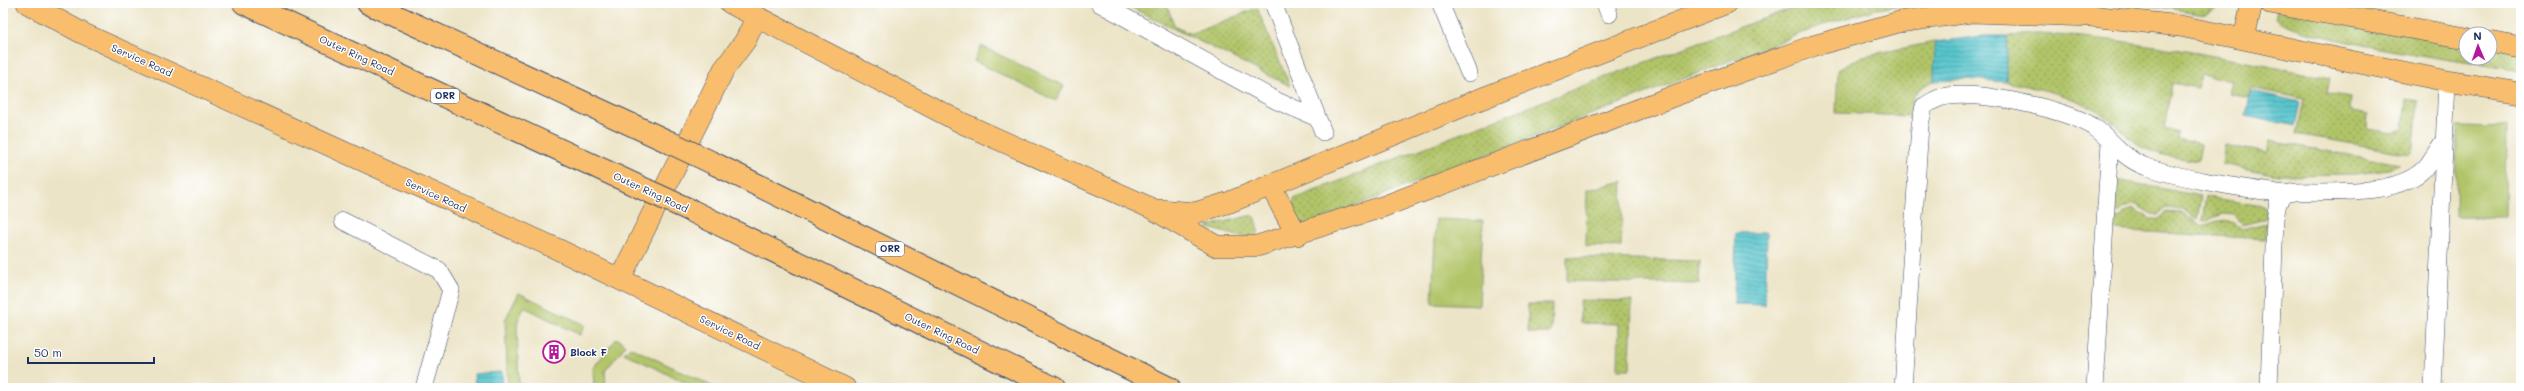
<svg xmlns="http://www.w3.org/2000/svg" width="2524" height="391" font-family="Mali,sans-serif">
  <defs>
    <pattern id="garden-dots" width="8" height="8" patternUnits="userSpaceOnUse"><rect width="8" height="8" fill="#b1c468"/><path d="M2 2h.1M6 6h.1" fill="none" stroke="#8fa059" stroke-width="1.8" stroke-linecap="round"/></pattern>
    <pattern id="water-rules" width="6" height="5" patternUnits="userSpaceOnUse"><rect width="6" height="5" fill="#58c5cc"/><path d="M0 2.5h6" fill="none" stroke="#48a0a9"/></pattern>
  </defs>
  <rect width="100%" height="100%" fill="#fff"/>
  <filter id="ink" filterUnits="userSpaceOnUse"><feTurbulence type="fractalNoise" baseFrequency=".025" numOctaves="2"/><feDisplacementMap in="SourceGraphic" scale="8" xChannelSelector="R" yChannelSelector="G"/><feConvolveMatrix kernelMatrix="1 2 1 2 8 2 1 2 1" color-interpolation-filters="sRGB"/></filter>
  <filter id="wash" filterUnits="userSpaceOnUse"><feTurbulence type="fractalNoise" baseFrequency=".012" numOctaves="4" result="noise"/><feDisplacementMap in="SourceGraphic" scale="16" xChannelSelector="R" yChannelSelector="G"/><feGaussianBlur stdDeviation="0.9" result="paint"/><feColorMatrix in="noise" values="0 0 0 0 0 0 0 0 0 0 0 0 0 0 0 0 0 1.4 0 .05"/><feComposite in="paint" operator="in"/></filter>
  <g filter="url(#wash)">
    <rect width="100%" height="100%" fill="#ece4c6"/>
    <g fill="#b1c468" stroke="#667a63">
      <polygon points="981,46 1064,86 1056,101 974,61"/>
      <polygon points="2457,126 2506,127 2505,217 2456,217"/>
      <polygon points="1436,219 1483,221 1479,305 1432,303"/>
      <polygon points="519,293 585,325 580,335 524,307 517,323 519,388 508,388 505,320"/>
      <polygon points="617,338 626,345 605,371 606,388 594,388 593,368"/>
      <polygon points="630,347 716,388 696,388 624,353"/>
    </g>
    <g fill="url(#garden-dots)" stroke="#667a63">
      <polygon points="1122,3 1166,3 1175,27 1191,34 1257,8 1290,86"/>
      <path d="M1807 3H1914L1877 9 1820 26 1308 224 1297 221 1292 212 1294 199C1464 132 1634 64 1807 3Z"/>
      <polygon points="2134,3 2222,3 2220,7 2206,14"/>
      <path d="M2277 10 2466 43V58H2490V47L2521 53V71C2477 63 2300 41 2275 18Z"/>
      <path d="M2037 34C2136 38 2233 60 2330 78L2327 93 2350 97 2349 110 2368 114 2367 129 2392 133 2403 129 2406 99 2418 101 2414 145 2410 154 2297 134 2304 99 2251 88 2248 98 2229 94 2232 81 2201 75 2198 88 2172 83 2164 129 2178 133 2177 139 2201 144 2198 161C2183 158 2167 157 2153 152 2129 143 2114 118 2091 107 2065 94 2034 87 2006 82L2008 36Z"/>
      <path d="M1935 42 1934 81C1914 90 1911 94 1911 116L1836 113 1838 70 1863 56Z"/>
      <polygon points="2270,141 2400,164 2389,170 2355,174 2277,175 2222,164 2225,145 2267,153"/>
      <polygon points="2116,180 2201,196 2197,219 2183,210 2166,208 2159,215 2152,214 2135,204 2122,209 2118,213 2112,213"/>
      <polygon points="1623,181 1621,247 1586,246 1587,190"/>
      <polygon points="2206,197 2263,206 2268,213 2266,218 2242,224 2235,215 2223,214 2204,221 2202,220"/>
      <path d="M2134 209 2151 219H2159L2166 212 2181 213 2202 226C2219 221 2227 215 2242 229L2266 223V239L2113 230V219L2121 218 2125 212Z"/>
      <polygon points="1253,215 1258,225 1258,237 1238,236 1208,228 1208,226"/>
      <polygon points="1567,257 1700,261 1699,284 1567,281"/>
      <polygon points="1580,300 1632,301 1630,369 1618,369 1619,324 1580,323"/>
      <polygon points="1528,304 1552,304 1551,333 1528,333"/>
    </g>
    <g fill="url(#water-rules)" stroke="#3a7a95">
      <polygon points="1984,36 2008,36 2006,82 1969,79 1934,81 1935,42"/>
      <polygon points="2251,91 2300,102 2295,126 2246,115"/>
      <polygon points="1736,233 1767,233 1765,305 1734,304"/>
      <polygon points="502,372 503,388 460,388 475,386 474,374"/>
    </g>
  </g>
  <g filter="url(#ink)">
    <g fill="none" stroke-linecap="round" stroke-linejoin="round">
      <g stroke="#3a4a6e" stroke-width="18">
        <g id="minor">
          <polyline points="1099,3 1277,101 1315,117"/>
          <polyline points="1273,3 1323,132"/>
          <polyline points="1440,3 1469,73"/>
          <polyline points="1605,3 1609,14"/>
          <polyline points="343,221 439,270 451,290 424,388"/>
          <path d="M1903 388 1920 125 1924 106C1930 103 1936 98 1943 97 1974 89 2067 109 2094 127 2112 140 2124 160 2147 167 2191 181 2238 187 2284 194"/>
          <polyline points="2095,388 2110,142"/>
          <path d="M2269 388 2275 218 2278 203 2284 194 2295 192C2332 191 2399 197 2426 167 2432 160 2437 150 2443 142"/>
          <polyline points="2433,388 2447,81"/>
        </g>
      </g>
      <g stroke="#3a4a6e" stroke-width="22">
        <g id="major">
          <polyline points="27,3 82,33 555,248 845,388"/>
          <polyline points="730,3 962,123 1153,209 1216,246 1257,246 1382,207 1679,94 1813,46 1899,22 1971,12 2091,16 2180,26 2447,81 2521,93"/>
          <polyline points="2270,3 2466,38"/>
          <polyline points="2244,38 2252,3"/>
          <polyline points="2490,42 2521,48"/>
          <polyline points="1270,185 1297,235"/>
          <polyline points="1160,210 1195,213 1230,202 1483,98 1727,3"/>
          <polyline points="620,279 724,69 745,41 757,16"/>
        </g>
      </g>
      <g stroke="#3a4a6e" stroke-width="24">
        <g id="highway">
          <polyline points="244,3 646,190"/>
          <polyline points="368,3 669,142"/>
          <polyline points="715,164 1169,388"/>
          <polyline points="692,211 1054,388"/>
        </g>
      </g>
      <use href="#minor" stroke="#fff" stroke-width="17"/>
      <use href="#major" stroke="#f9be6d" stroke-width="21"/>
      <use href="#highway" stroke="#f9be6d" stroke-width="22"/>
      <g stroke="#3a4a6e" stroke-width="24" stroke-linecap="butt">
        <g id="highway-bridge">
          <polyline points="669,142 715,164"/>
          <polyline points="646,190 692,211"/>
        </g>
      </g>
      <use href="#highway-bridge" stroke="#f9be6d" stroke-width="22"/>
    </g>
  </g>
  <defs>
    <g id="building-ring" transform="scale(1.15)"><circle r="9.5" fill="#fff" stroke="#b5179e" stroke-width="1.5"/><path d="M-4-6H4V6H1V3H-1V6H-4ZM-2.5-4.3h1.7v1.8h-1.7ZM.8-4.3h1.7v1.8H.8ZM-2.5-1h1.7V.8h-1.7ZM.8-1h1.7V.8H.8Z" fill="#b5179e"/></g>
  </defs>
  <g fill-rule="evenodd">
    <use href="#building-ring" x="554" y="352"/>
  </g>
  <g text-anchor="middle" stroke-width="3" stroke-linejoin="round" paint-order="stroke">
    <g fill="#fff" stroke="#5f6d8e" stroke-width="1">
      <rect x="431" y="89" width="28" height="14" rx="3"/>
      <rect x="876" y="242" width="28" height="14" rx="3"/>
    </g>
    <g font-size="9" font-weight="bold" fill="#1b2f5e">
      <text x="445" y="99">ORR</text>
      <text x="890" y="252">ORR</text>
    </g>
    <g font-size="10" fill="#1b2f5e" stroke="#fff">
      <text transform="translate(357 55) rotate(25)" y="4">Outer Ring Road</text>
      <text transform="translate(142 60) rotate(24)" y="4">Service Road</text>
      <text transform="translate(651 192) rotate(25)" y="4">Outer Ring Road</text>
      <text transform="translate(436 195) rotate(25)" y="4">Service Road</text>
      <text transform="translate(730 332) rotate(26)" y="4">Service Road</text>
      <text transform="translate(942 333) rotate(26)" y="4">Outer Ring Road</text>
    </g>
    <g font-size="10" font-weight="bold" fill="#1b2f5e" stroke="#fff" text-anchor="start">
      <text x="570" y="356">Block F</text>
    </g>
  </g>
  <rect width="2524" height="391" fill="none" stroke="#fff" stroke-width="16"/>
  <g transform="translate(2478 46) rotate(358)"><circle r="19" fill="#ffffff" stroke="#a4acbf"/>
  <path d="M0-3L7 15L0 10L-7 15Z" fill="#b5179e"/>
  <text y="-6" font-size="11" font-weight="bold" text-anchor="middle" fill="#1b2f5e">N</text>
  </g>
  <path d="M28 357v6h126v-6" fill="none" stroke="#1b2f5e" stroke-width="2"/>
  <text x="34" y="357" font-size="12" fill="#1b2f5e" stroke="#ffffff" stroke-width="3" paint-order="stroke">50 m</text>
</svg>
